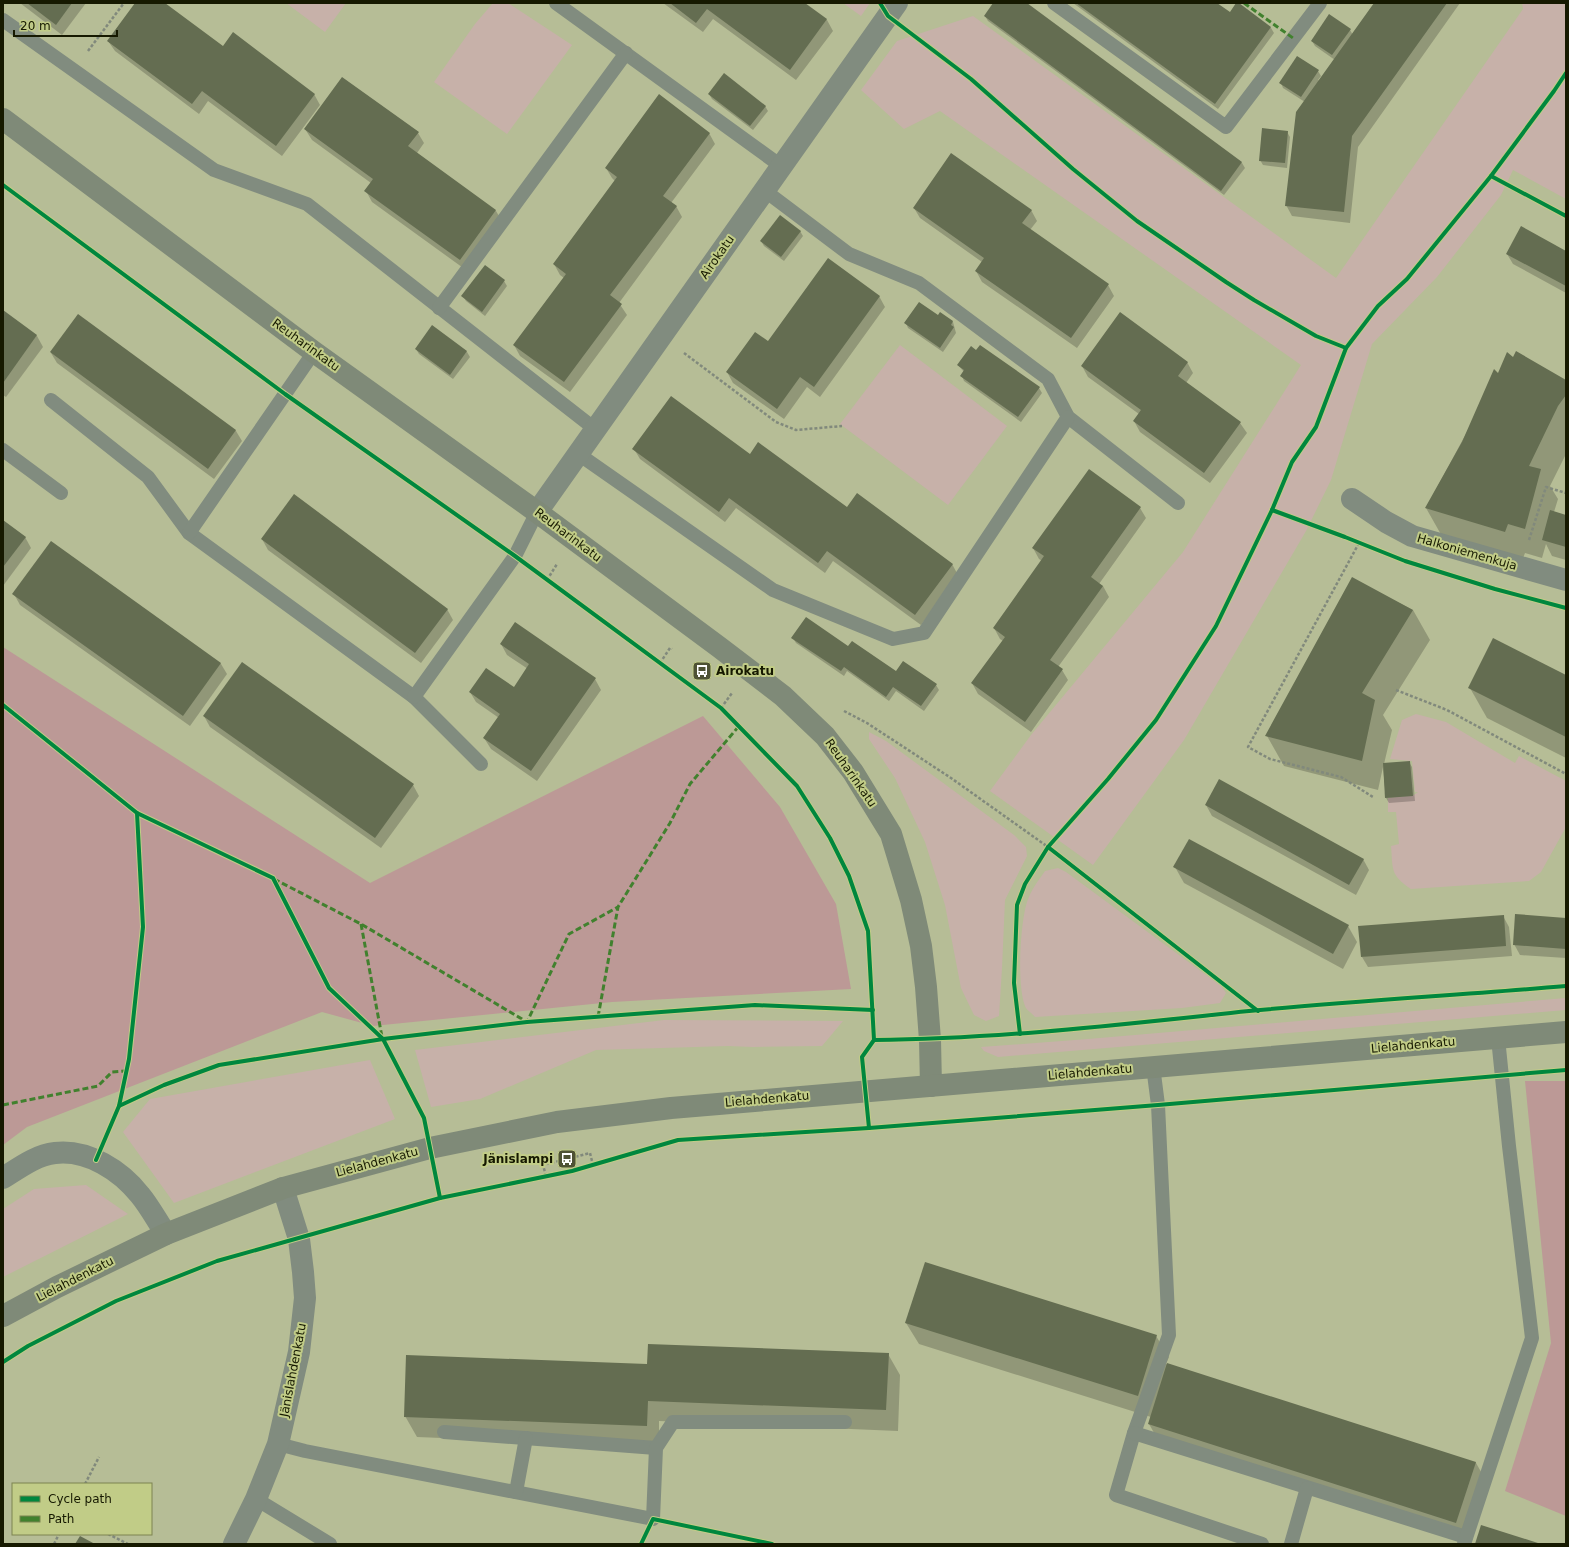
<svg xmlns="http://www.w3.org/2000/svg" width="1569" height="1547" font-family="'DejaVu Sans',sans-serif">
  <rect width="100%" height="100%" fill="#b6bd96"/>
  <g fill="#c7b1a9">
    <polygon points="286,3 346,3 325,32"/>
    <polygon points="493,3 508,3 572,45 507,134 434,82 475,24"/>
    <polygon points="843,3 870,3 861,16"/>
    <polygon points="1522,3 1566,3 1566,199 1513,170 1501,195 1437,277 1372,344 1331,480 1306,531 1184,740 1093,865 990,791 1031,735 1183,552 1301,365 940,111 904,129 861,90 897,41 973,16 1336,278 1523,9"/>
    <polygon points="900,345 1007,426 948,505 840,424"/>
    <path d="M1416 714 1446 722 1515 763 1519 756 1566 781V827L1541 872 1529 881 1411 889C1390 875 1393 869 1391 846L1399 844 1396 812H1388V798L1414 795 1418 792H1415L1412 761 1390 759 1402 720Z"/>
    <polygon points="869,732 886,741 1014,835 1026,847 1027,856 1005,900 1002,968 999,1016 986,1021 974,1015 961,988 945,905 925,842 895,778 869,739"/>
    <path d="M1058 868 1066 872 1221 986 1226 993 1220 1003 1182 1008 1035 1017C1032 1013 1026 1010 1025 1006 1017 985 1020 924 1027 902 1031 890 1038 881 1045 871Z"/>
    <polygon points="1566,998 1566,1010 998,1057 984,1051 981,1047 1088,1039"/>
    <polygon points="664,1020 843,1021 822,1046 753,1047 728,1046 596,1050 480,1099 431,1107 415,1050"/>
    <polygon points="370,1060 395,1119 174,1203 123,1132 150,1099"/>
    <polygon points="86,1185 128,1214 3,1277 3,1209 34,1189"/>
  </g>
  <g fill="#bc9996">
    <polygon points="3,647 370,883 703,716 780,807 836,904 851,989 612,1002 373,1026 322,1012 27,1127 3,1145"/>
    <polygon points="1525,1081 1566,1081 1566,1516 1505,1491 1551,1343"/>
  </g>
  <g fill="#0003">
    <polygon points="20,3 86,3 62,35"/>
    <polygon points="136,3 163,3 223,47 314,94 320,105 282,156 208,101 199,114 115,51 108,41"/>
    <polygon points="663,3 803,3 827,20 833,31 796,80 713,19 703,32"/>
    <polygon points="995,3 1025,3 1242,163 1245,168 1224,195 988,21 985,16"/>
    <polygon points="1073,3 1215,3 1230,14 1237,3 1271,28 1274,33 1218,109"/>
    <polygon points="1376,3 1460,3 1358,147 1350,223 1292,216 1286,205 1305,102 1283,88 1281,83 1318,71 1321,76 1318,80 1320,81 1335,60 1315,46 1312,41 1350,30 1353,35"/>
    <polygon points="709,94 765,106 768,111 753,130 712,99"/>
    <polygon points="305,129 418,133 424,143 417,153 496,211 502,221 466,270 372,202 366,191 371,183 312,140"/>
    <polygon points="1287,132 1290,137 1287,168 1263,165 1260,160"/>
    <polygon points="709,133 715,144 671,203 676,206 682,217 619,303 627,315 570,392 520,356 514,345 564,278 560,275 554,264 615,181 612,178 606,168"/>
    <polygon points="914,208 1031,210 1037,221 1030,230 1108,285 1114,296 1077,348 982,282 976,271 982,262 920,218"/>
    <polygon points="800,231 803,236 784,261 764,246 761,241"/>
    <polygon points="1566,252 1566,293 1513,264 1507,254"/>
    <polygon points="504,281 507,286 485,316 466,301 463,296"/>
    <polygon points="879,296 885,307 820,397 807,387 784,419 733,383 727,372 768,342"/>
    <polygon points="3,311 37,336 43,347 6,397 3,395"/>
    <polygon points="940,313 953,322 956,333 943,352 908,328 906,323 938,316"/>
    <polygon points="78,315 236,431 242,441 214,479 57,363 51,353"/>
    <polygon points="433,327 467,352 470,357 453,379 419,354 416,349"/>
    <polygon points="1513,358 1566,381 1566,454 1550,486 1558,499 1554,512 1566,516 1566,560 1552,556 1546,544 1542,558 1525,553 1522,561 1443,538 1426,508 1498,374"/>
    <polygon points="1187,362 1193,373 1186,383 1240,423 1247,433 1210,483 1140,432 1134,421 1139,414 1088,377 1082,366"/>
    <polygon points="958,365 1039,388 1042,393 1021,422 964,381 962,376 964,372"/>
    <polygon points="634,449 750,455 952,564 958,575 921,625 833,561 825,573 736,508 725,522 640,459"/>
    <polygon points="1140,508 1146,518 1099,584 1103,586 1109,597 1058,667 1062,670 1068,680 1031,732 978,694 972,683 1003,641 1000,639 994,628 1042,561 1039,559 1033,548"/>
    <polygon points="3,521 25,537 31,548 3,586"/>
    <polygon points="262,539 447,609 453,620 421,663 268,550"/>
    <polygon points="51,542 221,664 227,674 190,726 20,605 14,594"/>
    <polygon points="1352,579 1413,610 1430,640 1383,715 1392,730 1384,764 1409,762 1412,767 1415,801 1389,803 1386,798 1383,767 1378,790 1284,766 1267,736"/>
    <polygon points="793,638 849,648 896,672 936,685 939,690 924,711 896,691 889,701 847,671 844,676 796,643"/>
    <polygon points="501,644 595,679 601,690 537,781 491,749 484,738 499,718 476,702 470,692 514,688 528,669 507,655"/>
    <polygon points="1566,676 1566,758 1487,718 1470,688"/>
    <polygon points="204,716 413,785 419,796 381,848 210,727"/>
    <polygon points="1206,805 1363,859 1369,870 1356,895 1212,816"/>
    <polygon points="1175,867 1348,926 1357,942 1343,969 1184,883"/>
    <polygon points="1503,916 1509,927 1512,956 1368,967 1362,957"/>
    <polygon points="1566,919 1566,958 1520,955 1514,944"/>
    <polygon points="906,1323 1156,1336 1169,1357 1166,1364 1476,1463 1488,1484 1468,1544 1161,1445 1149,1424 1151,1417 919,1344"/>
    <polygon points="888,1354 900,1375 898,1431 659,1421 659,1447 417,1437 405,1416 648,1365"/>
  </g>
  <g fill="#646d51">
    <polygon points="27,3 72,3 56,25"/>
    <polygon points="135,3 165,3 223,46 233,32 315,94 276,146 202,91 192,104 107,41"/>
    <polygon points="670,3 805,3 827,19 790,70 707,9 696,23"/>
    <polygon points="993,3 1027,3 1242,162 1221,191 984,16"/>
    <polygon points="1076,3 1217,3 1230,12 1236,3 1239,3 1271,27 1215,104"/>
    <polygon points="1374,3 1447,3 1352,136 1344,212 1285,206 1296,112"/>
    <polygon points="1329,14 1351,29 1332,55 1311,41"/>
    <polygon points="1297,56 1319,70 1301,97 1279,83"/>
    <polygon points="724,73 766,106 750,126 708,94"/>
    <polygon points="342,77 419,132 408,146 496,210 460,260 364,191 373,179 304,129"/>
    <polygon points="659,94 710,133 663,196 677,206 610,295 622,304 564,382 513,345 566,274 553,264 617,177 605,168"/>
    <polygon points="1262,128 1288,131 1285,163 1259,161"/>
    <polygon points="951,153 1032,210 1022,223 1109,284 1071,338 975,271 984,258 913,208"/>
    <polygon points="780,215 801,231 781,257 760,241"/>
    <polygon points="1521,226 1566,251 1566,286 1506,254"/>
    <polygon points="828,258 880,296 814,387 800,377 777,409 726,372 755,332 768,341"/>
    <polygon points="485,265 505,280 482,312 461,296"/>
    <polygon points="919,302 938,315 940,312 953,321 951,325 954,327 940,348 904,323"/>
    <polygon points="3,310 37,335 3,383"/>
    <polygon points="1120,312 1188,362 1178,376 1241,422 1204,473 1133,421 1141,410 1081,366"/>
    <polygon points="78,314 236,430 208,469 50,352"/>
    <polygon points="432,325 467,351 450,375 415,349"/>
    <polygon points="980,345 1040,387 1018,417 960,376 964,370 957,365 971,346 976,350"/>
    <polygon points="1516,351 1566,380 1566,395 1558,406 1529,466 1541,469 1525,529 1508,524 1505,532 1425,508 1462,442 1494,369 1498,373 1507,352 1513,357"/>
    <polygon points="671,396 750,454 758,442 847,507 857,493 953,564 915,615 827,551 818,563 729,498 719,512 632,449"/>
    <polygon points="1089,469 1141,507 1091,577 1103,586 1050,660 1063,669 1025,722 971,683 1005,637 993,628 1044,556 1032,548"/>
    <polygon points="294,494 448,609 415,653 261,539"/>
    <polygon points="1550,510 1566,515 1566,547 1542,540"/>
    <polygon points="3,520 26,537 3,567"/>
    <polygon points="51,541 221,663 183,716 12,594"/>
    <polygon points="1352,577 1413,610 1362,693 1375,700 1362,761 1265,736"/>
    <polygon points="806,617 848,646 852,641 896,671 903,661 937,684 921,706 893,687 886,697 844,667 841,671 791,638"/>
    <polygon points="515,622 596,678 531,771 483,738 500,714 469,692 486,668 514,687 529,664 500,644"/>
    <polygon points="1493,638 1566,675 1566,737 1468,688"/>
    <polygon points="242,662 414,784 375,838 203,716"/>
    <polygon points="1410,761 1413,796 1385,798 1383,763"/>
    <polygon points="1219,779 1364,859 1349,885 1205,805"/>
    <polygon points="1189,839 1349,925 1333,954 1173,867"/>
    <polygon points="1515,914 1566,918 1566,949 1513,945"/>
    <polygon points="1504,915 1506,946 1361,957 1358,926"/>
    <polygon points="925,1262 1157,1335 1138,1396 905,1323"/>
    <polygon points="648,1344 889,1353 886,1410 648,1401 647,1426 404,1417 406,1355 647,1364"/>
    <polygon points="1167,1363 1476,1462 1456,1523 1148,1424"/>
    <polygon points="1481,1525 1541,1544 1475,1544"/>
    <polygon points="80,1536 95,1544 75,1544"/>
  </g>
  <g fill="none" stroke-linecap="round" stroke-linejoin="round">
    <g stroke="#81897c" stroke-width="2.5" stroke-dasharray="3 2" stroke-linecap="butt">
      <polyline points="88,51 124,3"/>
      <polyline points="684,353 776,422 796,430 842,426"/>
      <polyline points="1529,540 1546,487 1566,493"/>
      <polyline points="1359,543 1248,747 1270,759 1341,777 1373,797"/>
      <polyline points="547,580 557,564"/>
      <polyline points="660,663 670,648 672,649"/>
      <polyline points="1396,690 1447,710 1566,774"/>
      <polyline points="721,708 732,693"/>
      <polyline points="844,711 867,723 951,778 1048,847"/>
      <polyline points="546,1176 543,1165 590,1153 593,1165"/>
      <polyline points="85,1484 99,1457"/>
      <polyline points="108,1534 128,1544"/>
      <polyline points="54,1544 59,1534"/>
    </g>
    <g stroke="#818c7f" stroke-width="14">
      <polyline points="556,3 781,166"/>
      <polyline points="1054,3 1226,127 1320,3"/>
      <polyline points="3,20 214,170 307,204 595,429"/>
      <polyline points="764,190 849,254 919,283 1048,379 1068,417 1178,503"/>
      <polyline points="439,308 626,53"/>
      <polyline points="51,400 148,477 189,533 414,697 481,764"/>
      <polyline points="3,450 61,493"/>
      <polyline points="577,453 773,590 893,639 924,633 1068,417"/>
      <polyline points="189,533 314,352"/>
      <polyline points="414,697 515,556 537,512"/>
      <polyline points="1153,1066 1158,1105 1169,1335 1134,1433 1116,1495 1262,1544"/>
      <polyline points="444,1432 656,1448"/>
      <polyline points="1134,1433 1466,1537"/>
      <polyline points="278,1444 305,1451 653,1519 656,1448 673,1422 845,1422"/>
      <polyline points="516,1492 526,1438"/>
      <polyline points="256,1499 330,1544"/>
      <polyline points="1291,1544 1307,1488"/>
      <polyline points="1464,1544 1532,1338 1509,1146 1498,1038"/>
    </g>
    <g stroke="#818c7f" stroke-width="22">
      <polyline points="1352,499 1386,522 1412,536 1566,580"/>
      <polyline points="537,512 897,3"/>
      <path d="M3 1178C19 1168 36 1155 55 1153 88 1149 121 1171 140 1195 150 1207 157 1221 166 1234"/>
      <polyline points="234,1544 256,1499 278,1444 299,1352 305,1298 303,1272 299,1239 283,1188"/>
    </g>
    <g stroke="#7f8a78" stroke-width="22">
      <polyline points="3,119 314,352 537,512 719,647 783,696 825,736 853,772 891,834 911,900 921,946 926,987 930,1040 931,1086"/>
      <polyline points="3,1316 57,1287 166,1234 283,1188 430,1148 557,1122 671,1108 1566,1032"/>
    </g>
    <g stroke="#41812e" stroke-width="3" stroke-dasharray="6 3" stroke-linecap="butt">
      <polyline points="1244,3 1293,38"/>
      <polyline points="274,879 361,924 527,1022 569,934 618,907"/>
      <polyline points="361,924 382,1037"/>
      <polyline points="598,1017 618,907 670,823 690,784 739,726"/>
      <polyline points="3,1105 98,1086 112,1072 126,1071"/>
    </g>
    <g stroke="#c1cc87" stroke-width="6">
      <g id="cycleway">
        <polyline points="880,3 888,16 971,79 1073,169 1137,221 1226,282 1254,300 1316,336 1346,348"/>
        <polyline points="1491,176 1566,216"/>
        <polyline points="3,185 285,394 515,556 721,708 797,786 830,838 849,876 868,931 874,1040 862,1057 869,1128"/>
        <polyline points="1272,510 1345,537 1405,561 1495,589 1566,608"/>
        <polyline points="3,705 137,813 273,878 329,988 383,1039 424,1118 440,1198"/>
        <polyline points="1048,847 1258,1011"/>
        <polyline points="1020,1034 1014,983 1017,905 1025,884 1048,847 1108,779 1156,720 1216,626 1272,510 1292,462 1316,427 1346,348 1378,306 1407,279 1491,176 1554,91 1566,73"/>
        <path d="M874 1040C1000 1039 1125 1024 1249 1011 1355 1001 1461 995 1566 986"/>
        <polyline points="119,1106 164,1085 219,1065 383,1039 527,1022 755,1005 873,1010"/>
        <polyline points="96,1160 119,1106 129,1059 143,927 137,813"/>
        <polyline points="3,1362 28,1346 116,1301 217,1261 440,1198 572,1171 678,1140 869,1128 1158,1105 1566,1070"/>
        <polyline points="641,1544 653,1519 772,1544"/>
      </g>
    </g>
    <use href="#cycleway" stroke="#00873e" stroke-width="4"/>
  </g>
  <defs>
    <g id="bus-square" transform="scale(1)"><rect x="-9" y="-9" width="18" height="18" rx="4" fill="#4e5234" stroke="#c1cc87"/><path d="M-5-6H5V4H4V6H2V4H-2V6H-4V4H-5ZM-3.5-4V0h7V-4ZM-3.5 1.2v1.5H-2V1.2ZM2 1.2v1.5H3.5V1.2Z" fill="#fff"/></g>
  </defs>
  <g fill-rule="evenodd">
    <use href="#bus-square" x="702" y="671"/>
    <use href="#bus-square" x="567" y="1159"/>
  </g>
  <g text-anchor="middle" stroke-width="4" stroke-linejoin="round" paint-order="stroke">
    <g font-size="12" fill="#161900" stroke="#c1cc87">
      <text transform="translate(717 257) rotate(-55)" y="4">Airokatu</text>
      <text transform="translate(306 345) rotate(36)" y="4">Reuharinkatu</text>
      <text transform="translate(568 535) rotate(37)" y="4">Reuharinkatu</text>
      <text transform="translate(1467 552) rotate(16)" y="4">Halkoniemenkuja</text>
      <text transform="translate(851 773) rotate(55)" y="4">Reuharinkatu</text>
      <text transform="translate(1413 1045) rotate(-5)" y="4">Lielahdenkatu</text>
      <text transform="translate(1090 1072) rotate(-5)" y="4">Lielahdenkatu</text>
      <text transform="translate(767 1099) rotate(-5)" y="4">Lielahdenkatu</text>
      <text transform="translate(377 1162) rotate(-15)" y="4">Lielahdenkatu</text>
      <text transform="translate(75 1279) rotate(-27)" y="4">Lielahdenkatu</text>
      <text transform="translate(293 1370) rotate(-79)" y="4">Jänislahdenkatu</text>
    </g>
    <g font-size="12" font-weight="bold" fill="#161900" stroke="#c1cc87" text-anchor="start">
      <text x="716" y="675">Airokatu</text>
      <text x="553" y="1163" text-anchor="end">Jänislampi</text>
    </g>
  </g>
  <rect width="1569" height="1547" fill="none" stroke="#161900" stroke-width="8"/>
  <rect x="12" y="1483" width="140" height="52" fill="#c1cc87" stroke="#7d8451"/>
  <rect x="20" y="1496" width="20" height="6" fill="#00873e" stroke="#7d8451"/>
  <text x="48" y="1503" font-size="12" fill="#161900">Cycle path</text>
  <rect x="20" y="1516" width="20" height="6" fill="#41812e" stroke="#7d8451"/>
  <text x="48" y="1523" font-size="12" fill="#161900">Path</text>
  <path d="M14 30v6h103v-6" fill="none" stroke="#161900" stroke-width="2"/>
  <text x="20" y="30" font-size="12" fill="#161900" stroke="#c1cc87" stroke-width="3" paint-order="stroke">20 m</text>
</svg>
